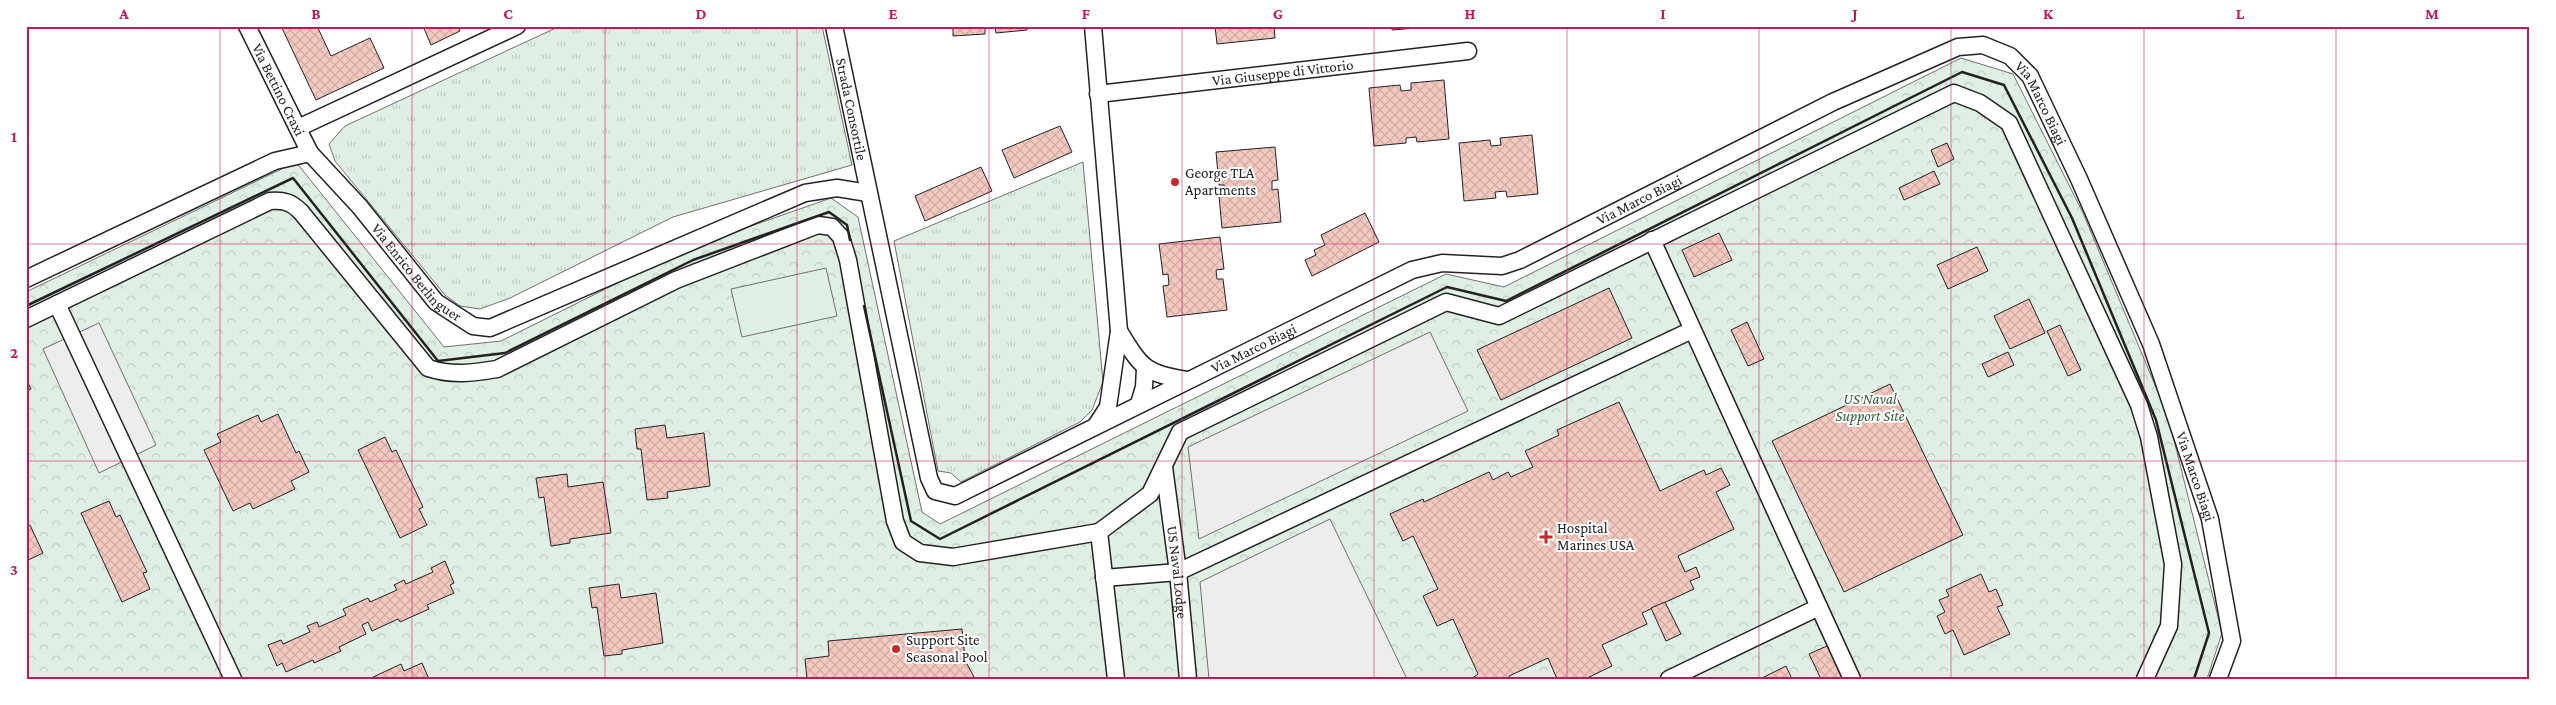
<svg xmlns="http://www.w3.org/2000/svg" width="2556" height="705" font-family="'Crimson Pro',serif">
  <defs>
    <pattern id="grass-tufts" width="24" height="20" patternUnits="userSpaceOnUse" patternTransform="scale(1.25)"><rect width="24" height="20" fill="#e0efe3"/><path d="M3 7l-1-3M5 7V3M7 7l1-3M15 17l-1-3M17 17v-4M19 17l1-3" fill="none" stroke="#c0cdc2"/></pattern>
    <pattern id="park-crowns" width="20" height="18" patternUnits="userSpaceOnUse" patternTransform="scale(1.25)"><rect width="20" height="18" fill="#e0efe3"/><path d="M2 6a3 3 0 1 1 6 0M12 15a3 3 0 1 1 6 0" fill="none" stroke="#c0cdc2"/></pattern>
    <pattern id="building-cross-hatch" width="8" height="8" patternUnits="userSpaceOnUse" patternTransform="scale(1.25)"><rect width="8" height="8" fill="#f3c9c0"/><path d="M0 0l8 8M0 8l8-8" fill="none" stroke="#d0aca5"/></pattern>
  </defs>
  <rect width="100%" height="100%" fill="#fff"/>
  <g fill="url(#grass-tufts)" stroke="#6f6f6f">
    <polygon points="560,26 822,26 852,165 673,217 510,298 480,309 460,306 445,295 335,161 329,144 345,126"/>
    <polygon points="1083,162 1103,382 1092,410 1080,422 961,482 951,473 938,471 894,241"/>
  </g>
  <polygon fill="url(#park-crowns)" stroke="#6f6f6f" points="1961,58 2013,74 2083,213 2168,416 2222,633 2207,679 26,679 26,292 296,162 444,347 501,341 688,248 831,198 858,217 922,512 940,524 1446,274 1504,287"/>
  <polygon fill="#e0efe3" stroke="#6f6f6f" points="826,268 837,316 742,337 731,289"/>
  <g fill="#ededed" stroke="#6f6f6f">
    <polygon points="99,323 156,445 99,473 43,349"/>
    <polygon points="1430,332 1468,411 1199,539 1188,447"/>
    <polygon points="1330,519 1407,679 1209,679 1200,582"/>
  </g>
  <g fill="url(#building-cross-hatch)" stroke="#222">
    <polygon points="281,26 317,26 331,56 370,38 384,68 316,100"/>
    <polygon points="423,26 458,26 460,31 431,45"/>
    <polygon points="953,26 1027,26 1027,30 996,33 995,27 985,28 985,34 953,36"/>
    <polygon points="1215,26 1274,26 1275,38 1217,44"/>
    <polygon points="1392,26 1416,26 1416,28 1392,30"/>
    <polygon points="1444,80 1449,139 1417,142 1416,137 1406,138 1406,143 1374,146 1369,88 1400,85 1401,91 1411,90 1411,83"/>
    <polygon points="1060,126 1072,152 1014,178 1002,150"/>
    <polygon points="1532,135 1538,194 1507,197 1506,191 1495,192 1496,198 1464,201 1459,143 1490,140 1491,146 1501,145 1500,138"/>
    <polygon points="1947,143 1954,159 1938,167 1931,150"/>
    <polygon points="1275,147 1278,180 1272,181 1272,190 1278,189 1281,222 1222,228 1219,196 1225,195 1224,185 1219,185 1216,152"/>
    <polygon points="981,167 992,191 925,221 915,196"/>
    <polygon points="1934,171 1940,184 1904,200 1899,188"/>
    <polygon points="1365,213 1379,242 1312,276 1305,260 1316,255 1314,250 1325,245 1321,235"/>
    <polygon points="1719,233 1732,260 1694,277 1682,250"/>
    <polygon points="1220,237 1224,269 1216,270 1217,279 1223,279 1227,310 1167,317 1163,286 1169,285 1168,274 1163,275 1159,244"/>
    <polygon points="1977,247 1988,271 1948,289 1937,265"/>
    <polygon points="1609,288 1632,338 1501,400 1477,350"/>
    <polygon points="2029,299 2045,333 2010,349 1994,316"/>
    <polygon points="1747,322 1764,359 1748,366 1731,330"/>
    <polygon points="2060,325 2081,370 2068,376 2047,331"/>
    <polygon points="2008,352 2014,365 1988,377 1982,364"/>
    <polygon points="26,379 31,389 26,391"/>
    <polygon points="1890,384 1963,535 1844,592 1772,441"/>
    <polygon points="1619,402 1660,491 1704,470 1706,475 1721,468 1730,485 1716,492 1734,529 1678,556 1685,572 1696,567 1700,577 1690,581 1694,589 1642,613 1647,624 1602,645 1612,666 1585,679 1557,679 1548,658 1509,676 1510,679 1471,679 1478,674 1453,619 1437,626 1423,596 1438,589 1413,536 1403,541 1390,514 1423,499 1424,502 1489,472 1493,480 1508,472 1511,477 1533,467 1525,451 1559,435 1557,430"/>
    <polygon points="278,414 296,453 299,451 309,472 291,481 295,489 253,509 250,503 233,511 204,450 221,442 217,434 258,415 261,422"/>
    <polygon points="665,425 667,438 704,433 710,486 667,492 668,498 647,500 641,449 637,449 635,429"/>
    <polygon points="385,437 392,452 396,450 423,507 419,509 427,525 400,538 358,450"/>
    <polygon points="567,474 568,487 603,482 611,533 570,539 570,543 551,546 544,497 539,498 536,478"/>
    <polygon points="109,501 116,517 120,515 147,572 143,573 150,589 122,602 81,513"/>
    <polygon points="30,525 43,553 26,561 26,527"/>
    <polygon points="445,561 454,583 450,585 454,593 427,605 429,609 400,622 398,619 372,631 368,622 362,625 366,634 339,647 341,651 314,663 313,660 286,672 282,663 277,666 268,645 281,640 283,644 310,632 307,626 317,622 319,627 346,615 343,609 368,598 370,602 397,590 394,585 404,580 406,584 433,572 431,568"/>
    <polygon points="1981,574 1989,592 1996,589 2003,605 1997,607 2010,634 1964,655 1953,630 1945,634 1937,616 1945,612 1939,600 1949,596 1946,590"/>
    <polygon points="619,584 621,598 656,593 663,643 622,650 622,654 604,656 597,607 592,608 589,588"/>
    <polygon points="1665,602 1681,634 1666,641 1651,608"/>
    <polygon points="962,629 965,660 975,679 807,679 805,659 829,656 828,641"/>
    <polygon points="1829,645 1845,679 1821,679 1809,654"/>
    <polygon points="422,663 429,679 369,679 401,664 404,671"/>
    <polygon points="1786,666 1792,679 1760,679"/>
  </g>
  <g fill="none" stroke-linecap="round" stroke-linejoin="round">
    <g stroke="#222" stroke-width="19">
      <g id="street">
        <path id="s1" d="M247 26 310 153"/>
        <path id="s2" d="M834 26 929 478 935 491 955 496 1412 270 1442 263 1502 266 1520 260 1833 102 1958 47 1983 45 2010 56 2030 76 2079 179 2151 344 2210 519 2232 641 2218 679"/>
        <polyline points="1093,26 1119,331 1108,407 1097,424"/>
        <path id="s3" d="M1098 94 1468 51"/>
        <polyline points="298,128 517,26"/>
        <polyline points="1652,240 1819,607 1669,679"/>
        <path id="s4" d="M26 279 275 161 310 153 360 207 436 302 473 326 490 328 805 193 837 188 868 193"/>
        <polyline points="57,304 233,679"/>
        <path d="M26 319 270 201C284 200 291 202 301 212L428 368C452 376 473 373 497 369L676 280 818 225 832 227 841 237 848 260 895 521 903 542 920 553 953 557 1099 532 1150 494 1180 432 1446 302 1499 316 1954 93 1980 103 2009 123 2139 405 2149 437 2173 564 2169 626 2145 679"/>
        <path d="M1119 331C1141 367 1145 374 1187 380"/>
        <polyline points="1139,404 1144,387 1145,369"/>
        <path id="s5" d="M1164 467 1178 572 1188 679"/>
        <polyline points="1099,532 1116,679"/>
        <polyline points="1104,578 1178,572 1692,330"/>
        <polyline points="1819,607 1852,679"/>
      </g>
    </g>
    <use href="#street" stroke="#fff" stroke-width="16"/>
    <g stroke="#222" stroke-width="2.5">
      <polyline points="26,306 293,178 438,361 505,353 693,260 829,212 847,225 850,240"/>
      <polyline points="864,306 911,521 940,539 1447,287 1506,301 1962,72 2004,85 2072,218 2156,420 2209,633 2194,679"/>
    </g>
  </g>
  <path fill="none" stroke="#c2185b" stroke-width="1" stroke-opacity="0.55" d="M220 26V679M412 26V679M605 26V679M797 26V679M989 26V679M1182 26V679M1374 26V679M1567 26V679M1759 26V679M1951 26V679M2144 26V679M2336 26V679M26 244H2530M26 461H2530"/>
  <g fill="#c62828" stroke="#fff" stroke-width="2">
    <circle cx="1175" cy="182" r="5"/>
    <path d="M1543.5 529.5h5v5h5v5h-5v5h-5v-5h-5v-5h5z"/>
    <circle cx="896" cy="649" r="5"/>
  </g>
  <g text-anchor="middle" stroke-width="4" stroke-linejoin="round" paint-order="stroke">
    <g font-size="15" fill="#222" stroke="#fff">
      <text dy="5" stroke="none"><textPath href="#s3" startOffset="186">Via Giuseppe di Vittorio</textPath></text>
      <text dy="5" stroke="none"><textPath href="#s1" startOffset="71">Via Bettino Craxi</textPath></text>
      <text dy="5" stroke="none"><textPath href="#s2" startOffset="1715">Via Marco Biagi</textPath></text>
      <text dy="5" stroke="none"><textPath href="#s2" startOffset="85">Strada Consortile</textPath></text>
      <text dy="5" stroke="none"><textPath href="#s2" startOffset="1250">Via Marco Biagi</textPath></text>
      <text dy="5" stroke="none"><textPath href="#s4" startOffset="472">Via Enrico Berlinguer</textPath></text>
      <text dy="5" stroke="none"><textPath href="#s2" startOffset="830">Via Marco Biagi</textPath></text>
      <text dy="5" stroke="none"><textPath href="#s2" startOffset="2120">Via Marco Biagi</textPath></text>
      <text dy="5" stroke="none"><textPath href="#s5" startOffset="106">US Naval Lodge</textPath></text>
    </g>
    <g font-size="15" fill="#222" stroke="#fff" text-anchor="start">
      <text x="1185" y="178">George TLA<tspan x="1185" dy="17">Apartments</tspan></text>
      <text x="1557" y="533">Hospital<tspan x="1557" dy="17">Marines USA</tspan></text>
      <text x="906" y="645">Support Site<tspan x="906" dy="17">Seasonal Pool</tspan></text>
    </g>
    <g font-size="15" font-style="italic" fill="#2f5e38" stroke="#fff">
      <text x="1870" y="404">US Naval<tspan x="1870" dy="17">Support Site</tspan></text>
    </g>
  </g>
  <rect width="2556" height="705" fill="none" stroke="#ffffff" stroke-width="55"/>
  <rect x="28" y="28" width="2500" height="650" fill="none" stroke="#c2185b" stroke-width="2"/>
  <g font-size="16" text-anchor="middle" font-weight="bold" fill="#c2185b">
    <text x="124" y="19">A</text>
    <text x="316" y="19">B</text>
    <text x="508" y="19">C</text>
    <text x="701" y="19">D</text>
    <text x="893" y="19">E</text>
    <text x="1086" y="19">F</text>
    <text x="1278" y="19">G</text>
    <text x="1470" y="19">H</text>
    <text x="1663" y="19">I</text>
    <text x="1855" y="19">J</text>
    <text x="2048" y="19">K</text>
    <text x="2240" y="19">L</text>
    <text x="2432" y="19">M</text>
    <text x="14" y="142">1</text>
    <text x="14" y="358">2</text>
    <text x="14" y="575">3</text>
  </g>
</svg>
